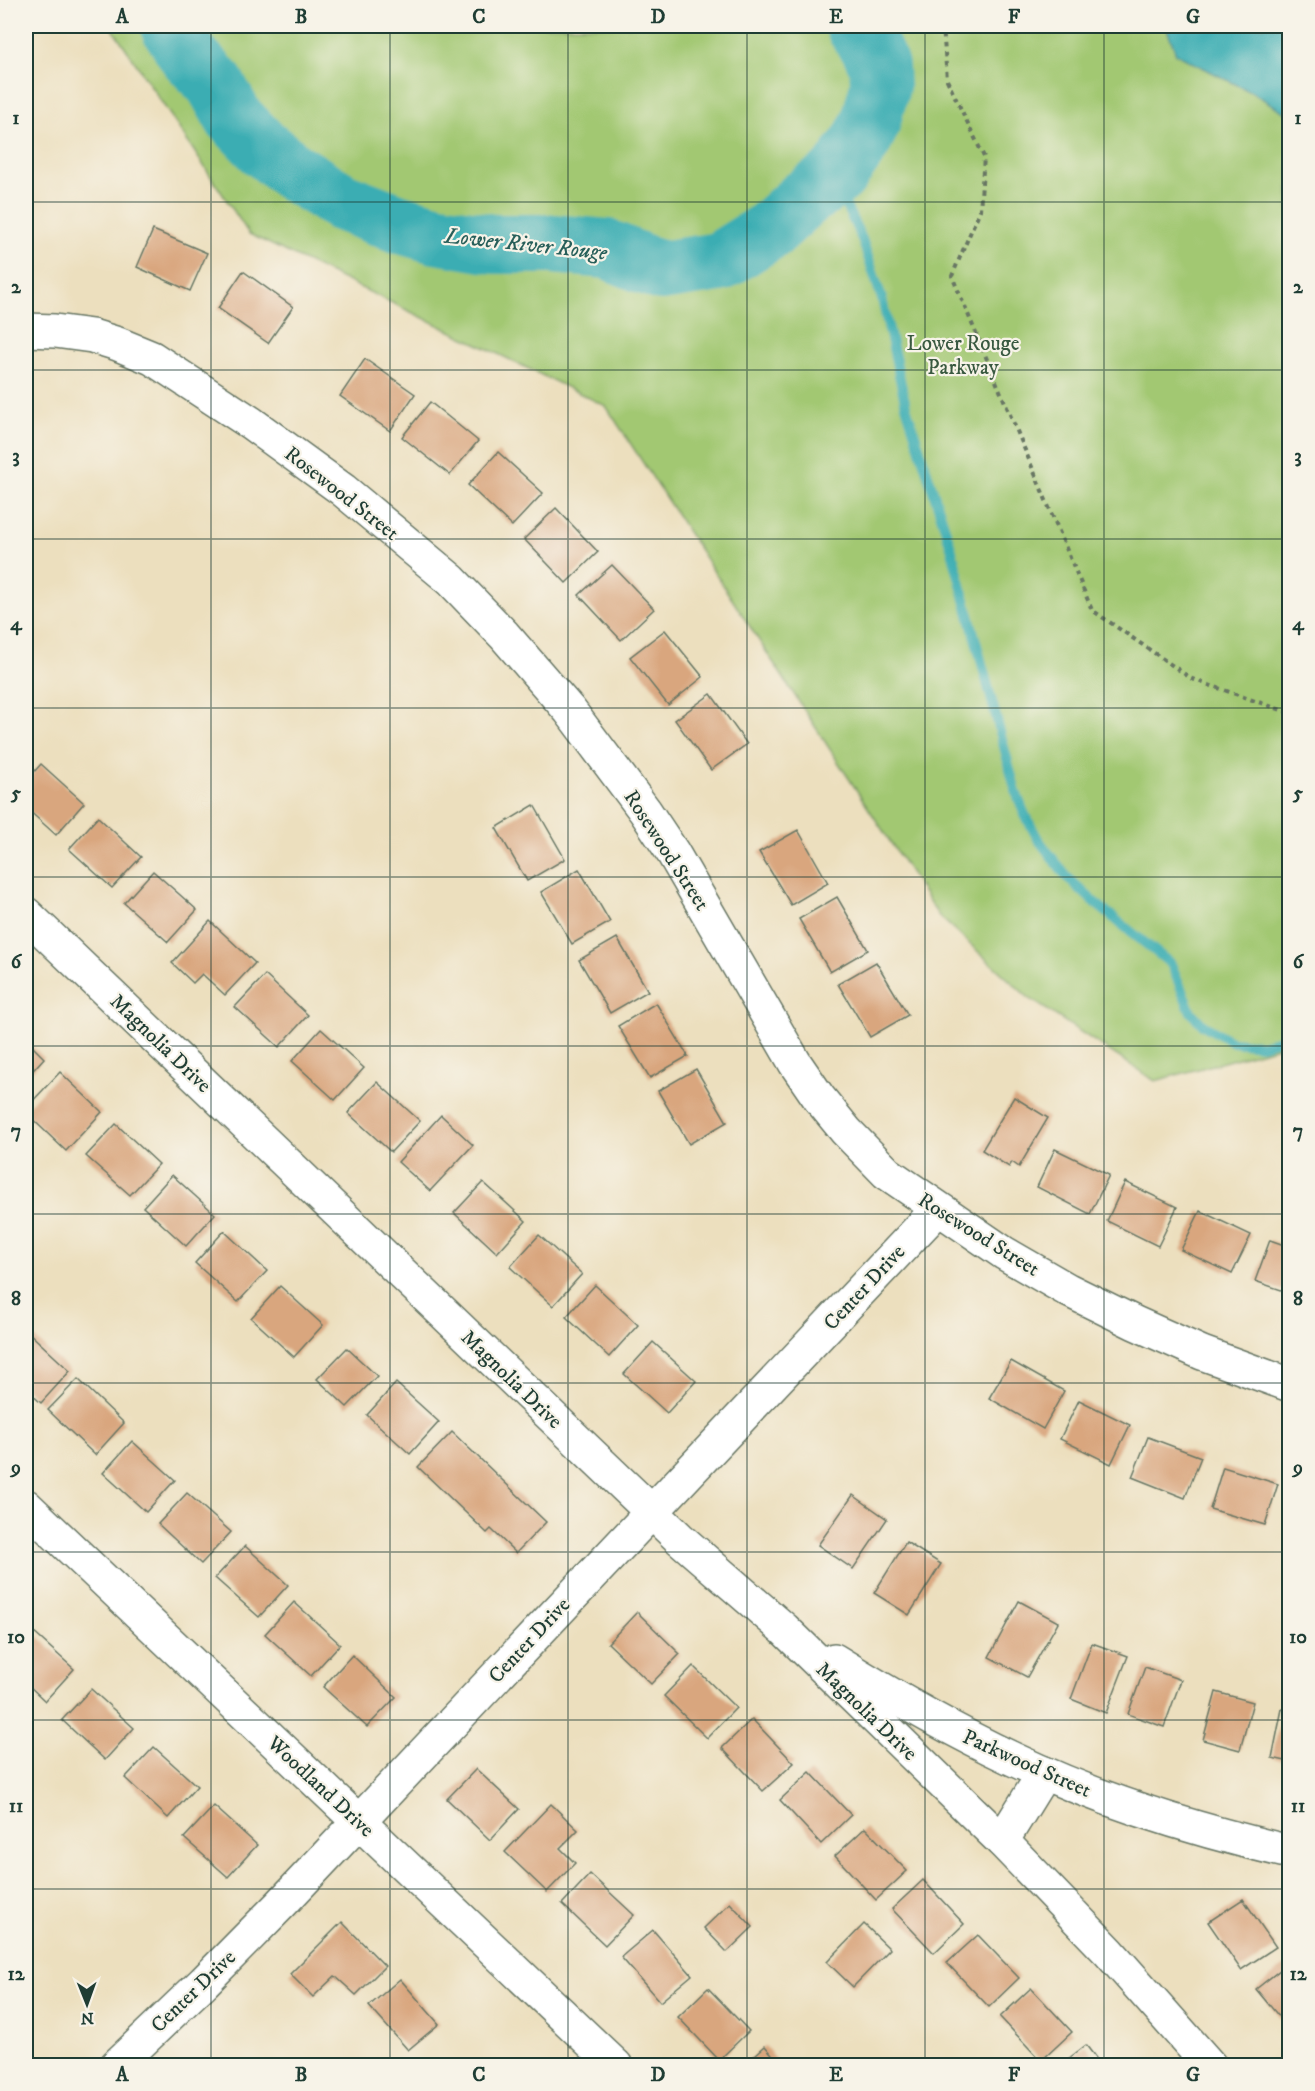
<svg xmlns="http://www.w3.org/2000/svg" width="1315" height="2091" font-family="'IM FELL DW Pica',serif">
  <rect width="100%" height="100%" fill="#f7f3e8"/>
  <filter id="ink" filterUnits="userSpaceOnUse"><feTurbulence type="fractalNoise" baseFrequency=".0167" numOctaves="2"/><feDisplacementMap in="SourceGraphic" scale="12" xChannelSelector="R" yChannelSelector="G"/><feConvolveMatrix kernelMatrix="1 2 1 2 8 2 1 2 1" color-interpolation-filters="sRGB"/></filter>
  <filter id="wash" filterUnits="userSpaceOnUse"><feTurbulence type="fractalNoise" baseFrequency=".008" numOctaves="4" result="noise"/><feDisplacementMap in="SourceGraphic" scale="24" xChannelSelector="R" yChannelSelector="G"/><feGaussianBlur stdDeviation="1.35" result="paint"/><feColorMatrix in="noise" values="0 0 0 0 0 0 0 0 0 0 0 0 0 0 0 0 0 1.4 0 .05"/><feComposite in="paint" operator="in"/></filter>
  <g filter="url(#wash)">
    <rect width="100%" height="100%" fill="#ecdfbe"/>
    <polygon fill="#a2c872" stroke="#608253" stroke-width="1.5" points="111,26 1289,26 1289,1044 1155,1081 1029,998 938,915 606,406 249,234"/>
    <polygon fill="#3badb3" stroke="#2d7574" stroke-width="1.5" points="1166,26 1289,26 1289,115 1255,94 1176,54"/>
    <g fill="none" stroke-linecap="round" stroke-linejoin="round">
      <polyline stroke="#3badb3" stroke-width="10" points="822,187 844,202 862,239 882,299 906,406 951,547 1016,792 1025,815 1038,839 1067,877 1094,902 1171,964 1191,1012 1203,1025 1233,1042 1262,1045 1290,1036"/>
      <polyline stroke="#3badb3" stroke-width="60" points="170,26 188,55 215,84 234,118 262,147 292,171 342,202 397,223 435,234 493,244 552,244 607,249 661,271 719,262 770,230 804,199 838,175 861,142 870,124 880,86 879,66 870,47 855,26"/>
    </g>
    <g id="blocks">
      <g fill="#d9a67e">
        <polygon points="153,230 207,253 190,291 137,267"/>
        <polygon points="243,271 293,307 268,343 218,308"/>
        <polygon points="365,359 415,394 390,431 340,396"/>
        <polygon points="430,402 478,441 450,475 402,437"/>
        <polygon points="498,452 543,493 512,526 468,485"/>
        <polygon points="556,508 598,552 566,583 524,539"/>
        <polygon points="612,565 654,609 621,640 579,595"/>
        <polygon points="665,630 703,677 668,705 630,657"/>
        <polygon points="711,694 747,744 711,770 675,720"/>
        <polygon points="41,764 84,803 56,835 26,808 26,781"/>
        <polygon points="534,805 565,859 527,881 496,828"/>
        <polygon points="98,817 141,857 112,888 69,849"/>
        <polygon points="798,830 828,883 791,905 759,852"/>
        <polygon points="579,869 610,922 572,944 541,892"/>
        <polygon points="153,871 197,910 168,942 124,903"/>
        <polygon points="837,897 868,950 830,972 799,919"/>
        <polygon points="210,921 255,963 225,995 202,974 193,983 172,963"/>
        <polygon points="617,938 648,991 610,1013 579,960"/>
        <polygon points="876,962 908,1015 870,1037 838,984"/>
        <polygon points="265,975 308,1015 279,1047 235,1007"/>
        <polygon points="656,1003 688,1056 650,1078 618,1026"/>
        <polygon points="321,1029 364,1068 335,1100 292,1061"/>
        <polygon points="26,1040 44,1058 26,1078"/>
        <polygon points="696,1069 727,1122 689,1144 658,1091"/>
        <polygon points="60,1072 102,1112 66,1151 26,1113 26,1108"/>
        <polygon points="377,1082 420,1121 391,1152 348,1113"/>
        <polygon points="1014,1097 1048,1118 1019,1167 1012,1162 1009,1167 982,1150"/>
        <polygon points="441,1115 473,1145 430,1191 398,1162"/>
        <polygon points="116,1124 159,1164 130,1195 86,1156"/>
        <polygon points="1055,1149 1109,1175 1090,1214 1037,1187"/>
        <polygon points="172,1175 215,1214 186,1246 143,1207"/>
        <polygon points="483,1182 526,1221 497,1253 454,1213"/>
        <polygon points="1125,1182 1177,1207 1158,1246 1107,1221"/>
        <polygon points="1200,1211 1251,1235 1232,1274 1181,1250"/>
        <polygon points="224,1231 267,1271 238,1302 195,1263"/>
        <polygon points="539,1235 582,1274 553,1306 510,1267"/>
        <polygon points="1270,1240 1290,1247 1290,1293 1255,1281"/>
        <polygon points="595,1285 638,1325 609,1357 566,1317"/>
        <polygon points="280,1286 323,1325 294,1357 251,1318"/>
        <polygon points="26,1330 70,1371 41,1403 26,1389"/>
        <polygon points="653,1342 696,1381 667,1413 624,1374"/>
        <polygon points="347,1348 377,1376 347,1407 317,1379"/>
        <polygon points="1011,1361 1064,1391 1043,1429 989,1398"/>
        <polygon points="78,1379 124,1423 95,1455 48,1410"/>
        <polygon points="396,1383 439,1422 410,1454 367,1415"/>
        <polygon points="1079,1400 1130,1425 1111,1464 1060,1439"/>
        <polygon points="452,1432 546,1522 516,1553 491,1529 487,1533 418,1467"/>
        <polygon points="1148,1437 1201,1457 1185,1498 1132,1477"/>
        <polygon points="132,1441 175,1480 146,1512 103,1473"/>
        <polygon points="1223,1467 1278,1484 1265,1525 1210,1509"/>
        <polygon points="187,1493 231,1532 201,1564 158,1524"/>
        <polygon points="853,1495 887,1519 853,1569 818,1545"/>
        <polygon points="906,1542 941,1564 909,1615 874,1593"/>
        <polygon points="245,1546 288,1585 259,1617 215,1578"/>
        <polygon points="1019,1601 1058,1622 1027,1677 989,1657"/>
        <polygon points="294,1602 340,1644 311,1676 265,1634"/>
        <polygon points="637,1612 680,1654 651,1684 608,1643"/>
        <polygon points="31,1630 74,1669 45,1701 26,1683 26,1635"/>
        <polygon points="1092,1643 1128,1656 1106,1713 1071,1699"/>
        <polygon points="352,1655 396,1697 367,1727 323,1687"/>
        <polygon points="693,1666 736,1708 707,1738 664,1696"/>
        <polygon points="1145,1667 1181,1680 1164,1727 1128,1714"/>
        <polygon points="91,1689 134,1728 105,1760 62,1720"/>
        <polygon points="1216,1692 1253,1702 1240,1750 1203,1740"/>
        <polygon points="1282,1709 1290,1711 1290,1762 1272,1758"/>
        <polygon points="752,1719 794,1763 763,1791 722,1748"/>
        <polygon points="154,1747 197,1786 168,1818 125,1778"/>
        <polygon points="476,1769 519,1809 490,1840 447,1799"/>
        <polygon points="810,1772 851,1815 821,1844 780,1800"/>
        <polygon points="551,1804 578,1830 560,1848 575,1863 547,1892 505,1852"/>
        <polygon points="214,1806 257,1845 228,1877 184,1838"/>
        <polygon points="865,1828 907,1871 876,1900 835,1856"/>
        <polygon points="590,1874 634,1915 605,1945 562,1904"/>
        <polygon points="923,1880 964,1924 934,1953 892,1909"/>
        <polygon points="1243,1899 1276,1947 1241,1970 1208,1922"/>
        <polygon points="730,1903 753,1927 727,1952 704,1928"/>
        <polygon points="342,1922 385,1966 356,1995 335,1976 313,1997 290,1974"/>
        <polygon points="864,1924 890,1949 853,1987 827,1962"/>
        <polygon points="653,1930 692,1975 660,2002 621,1957"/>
        <polygon points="978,1935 1019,1978 989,2007 947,1963"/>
        <polygon points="1290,1962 1290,2030 1256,1989"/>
        <polygon points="400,1979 439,2024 408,2050 369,2006"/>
        <polygon points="708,1988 749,2031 719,2060 678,2017"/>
        <polygon points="1031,1988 1072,2032 1041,2061 1000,2017"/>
        <polygon points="1086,2045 1102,2066 1059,2066"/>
        <polygon points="765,2046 782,2066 743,2066"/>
      </g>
    </g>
  </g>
  <g filter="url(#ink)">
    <use href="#blocks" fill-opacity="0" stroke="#677664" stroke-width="1.5"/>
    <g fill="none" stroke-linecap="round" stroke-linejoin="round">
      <g stroke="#677664" stroke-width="36">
        <g id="minor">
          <polyline points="26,330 55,331 92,336 118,344 152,358 251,423 343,490 451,580 504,635 570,711 645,811 673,853 795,1063 819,1098 846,1131 887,1173 1004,1253 1068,1290 1135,1323 1202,1353 1290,1385"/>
          <polyline points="26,914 679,1538 784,1629 1002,1841 1109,1952 1210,2066"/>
          <polyline points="26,1506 616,2066"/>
          <path d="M834 1660C892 1696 951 1730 1013 1759 1101 1801 1195 1830 1290 1852"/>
          <polyline points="1002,1841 1044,1773"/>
          <polyline points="116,2066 204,1982 282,1903 938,1209"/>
        </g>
      </g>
      <polyline stroke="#677664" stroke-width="4" stroke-dasharray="4.5 4.5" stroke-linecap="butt" points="943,26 947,80 984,157 980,210 952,276 1092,610 1192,679 1290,713"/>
      <use href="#minor" stroke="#fff" stroke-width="33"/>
    </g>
  </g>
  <path fill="none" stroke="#1f3d34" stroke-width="1.5" stroke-opacity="0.55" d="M211 26V2066M390 26V2066M568 26V2066M747 26V2066M925 26V2066M1104 26V2066M26 202H1290M26 370H1290M26 539H1290M26 708H1290M26 877H1290M26 1046H1290M26 1214H1290M26 1383H1290M26 1552H1290M26 1720H1290M26 1889H1290"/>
  <g text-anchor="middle" stroke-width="4.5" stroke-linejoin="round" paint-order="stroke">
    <g font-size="21" fill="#395940" stroke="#f7f3e8">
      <text x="963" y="350">Lower Rouge<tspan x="963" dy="24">Parkway</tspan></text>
    </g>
    <g font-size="21" fill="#1f3d34" stroke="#f7f3e8">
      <text transform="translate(342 493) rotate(38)" y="7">Rosewood Street</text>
      <text transform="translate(667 850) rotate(57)" y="7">Rosewood Street</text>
      <text transform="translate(161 1043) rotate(44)" y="7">Magnolia Drive</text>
      <text transform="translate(979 1234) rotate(32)" y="7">Rosewood Street</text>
      <text transform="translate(864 1287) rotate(-47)" y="7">Center Drive</text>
      <text transform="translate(512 1379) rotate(44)" y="7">Magnolia Drive</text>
      <text transform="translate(529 1640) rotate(-47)" y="7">Center Drive</text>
      <text transform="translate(867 1711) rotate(44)" y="7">Magnolia Drive</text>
      <text transform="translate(1027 1763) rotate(24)" y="7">Parkwood Street</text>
      <text transform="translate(321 1786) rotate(43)" y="7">Woodland Drive</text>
      <text transform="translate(193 1991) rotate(-44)" y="7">Center Drive</text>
    </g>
    <g font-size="22" font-style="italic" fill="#275f5a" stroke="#f7f3e8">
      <text transform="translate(526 243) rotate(6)" y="8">Lower River Rouge</text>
    </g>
  </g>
  <rect width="1315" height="2091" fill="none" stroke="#f7f3e8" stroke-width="66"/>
  <g transform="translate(87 2004) rotate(179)" stroke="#f7f3e8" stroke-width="4.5" paint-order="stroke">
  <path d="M0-4.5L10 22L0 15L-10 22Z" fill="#1f3d34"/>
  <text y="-9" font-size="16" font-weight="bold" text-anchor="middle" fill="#1f3d34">N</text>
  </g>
  <rect x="33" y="33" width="1249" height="2025" fill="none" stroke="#1f3d34" stroke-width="2"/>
  <g font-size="20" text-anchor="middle" font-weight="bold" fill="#1f3d34">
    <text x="122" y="23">A</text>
    <text x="301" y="23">B</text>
    <text x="479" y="23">C</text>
    <text x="658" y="23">D</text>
    <text x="836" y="23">E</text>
    <text x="1014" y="23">F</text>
    <text x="1193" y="23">G</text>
    <text x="16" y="124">1</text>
    <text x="1298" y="124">1</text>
    <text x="16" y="293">2</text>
    <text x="1298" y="293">2</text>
    <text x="16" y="462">3</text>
    <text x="1298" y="462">3</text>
    <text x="16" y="630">4</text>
    <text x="1298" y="630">4</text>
    <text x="16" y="799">5</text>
    <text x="1298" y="799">5</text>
    <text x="16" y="968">6</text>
    <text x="1298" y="968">6</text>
    <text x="16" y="1137">7</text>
    <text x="1298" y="1137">7</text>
    <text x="16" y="1305">8</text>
    <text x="1298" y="1305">8</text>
    <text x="16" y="1474">9</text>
    <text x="1298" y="1474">9</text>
    <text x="16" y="1643">10</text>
    <text x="1298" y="1643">10</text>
    <text x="16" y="1812">11</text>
    <text x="1298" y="1812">11</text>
    <text x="16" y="1980">12</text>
    <text x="1298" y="1980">12</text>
    <text x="122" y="2081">A</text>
    <text x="301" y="2081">B</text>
    <text x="479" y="2081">C</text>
    <text x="658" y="2081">D</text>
    <text x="836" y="2081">E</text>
    <text x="1014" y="2081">F</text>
    <text x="1193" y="2081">G</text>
  </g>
</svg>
